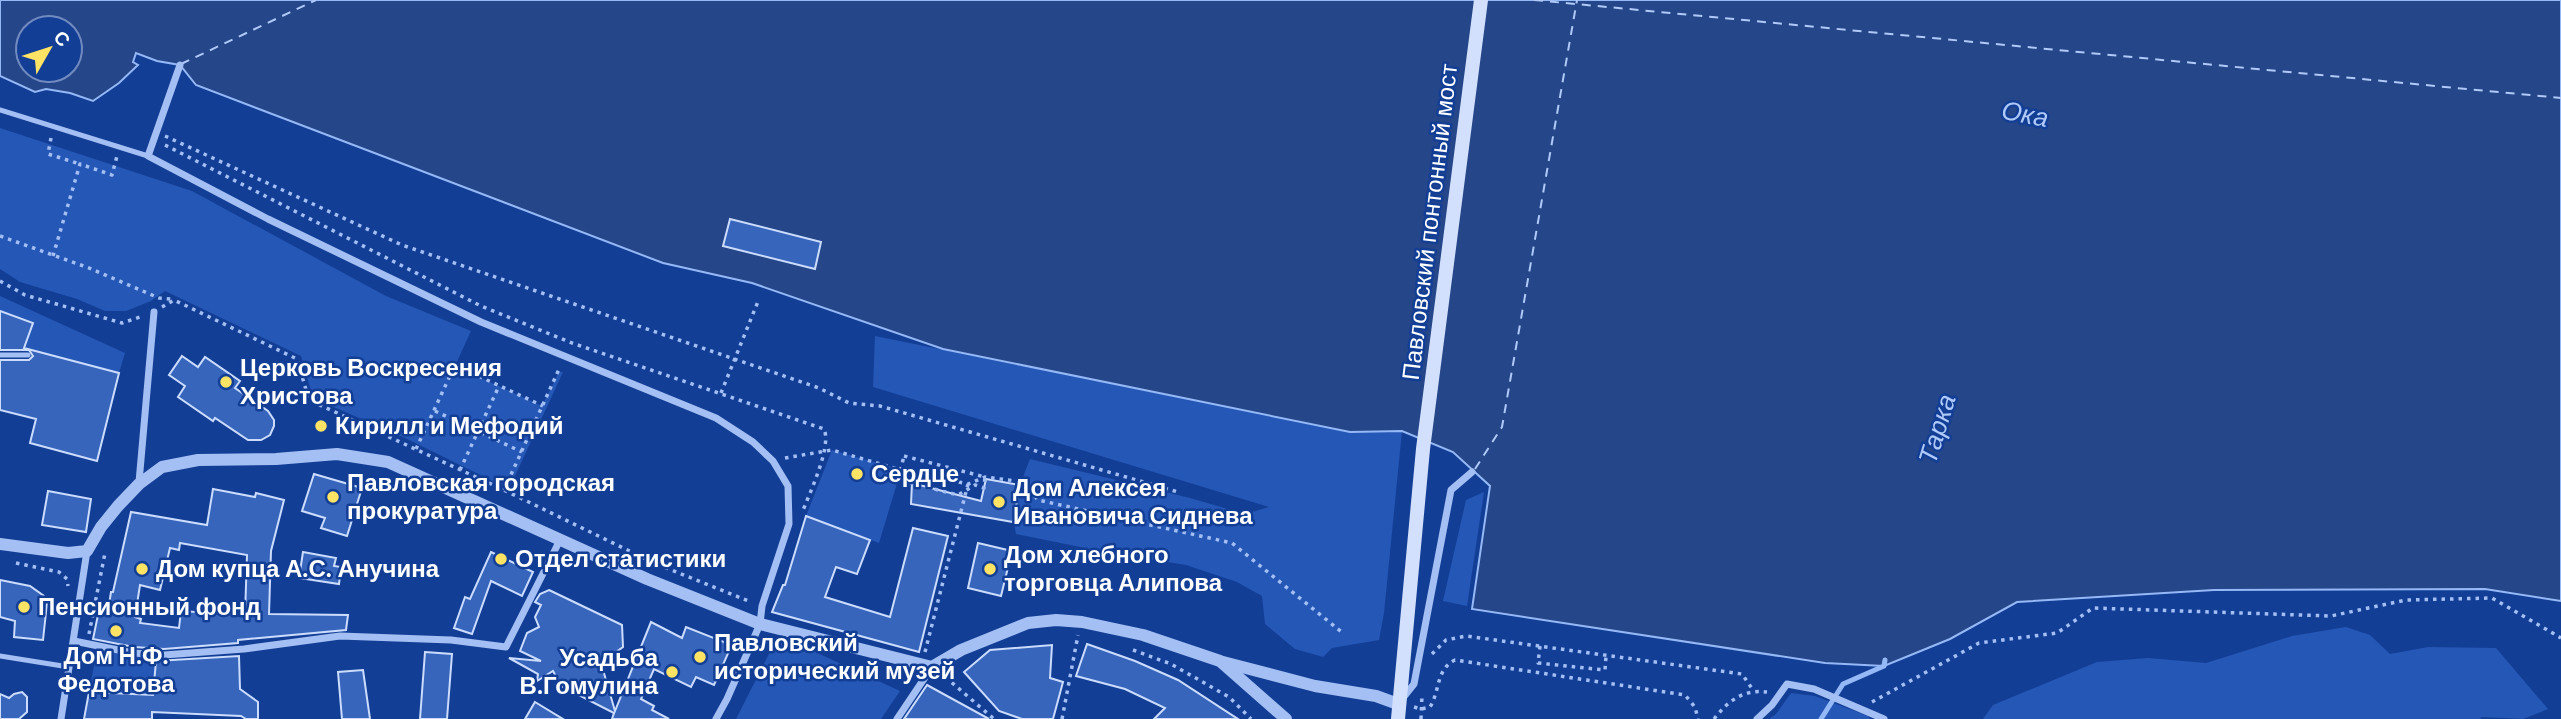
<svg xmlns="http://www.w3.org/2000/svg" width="2561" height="719" font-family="'DM Sans',sans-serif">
  <rect width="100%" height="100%" fill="#133e96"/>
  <g fill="#2557b6">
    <polygon points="0,128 192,191 386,296 471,331 455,366 542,406 559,372 563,372 509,489 405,438 313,398 301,356 165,291 151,301 126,311 105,311 77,299 20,282 0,269"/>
    <polygon points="0,296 125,353 119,373 41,353 23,351 33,323 0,311"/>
    <path d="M875 336 1350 432 1402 431 1384 613 1379 640 1332 648 1323 657 1295 649 1265 624 1262 596 1237 582 1186 565 1105 552 1016 534C1010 509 1021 482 1030 459L1190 498 1245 514 1269 507 873 387Z"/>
    <polygon points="832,450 901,470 879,543 806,516"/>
    <polygon points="1484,492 1467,606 1443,601 1466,500"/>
    <polygon points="2346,627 2370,635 2390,654 2428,647 2496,648 2548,709 2523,719 2482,717 2480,719 1983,719 1993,705 2097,662 2148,658 2206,663 2292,636"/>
    <polygon points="789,640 900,691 881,719 736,719 773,646"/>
    <polygon points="97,650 156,660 153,695 89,692"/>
    <polygon points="1791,693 1815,696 1868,716 1870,719 1769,719 1776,714"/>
  </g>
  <path fill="#254688" stroke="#95b8f6" stroke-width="2" fill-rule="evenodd" d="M0 0H2561V601L2485 589 2214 590 2017 602 1950 639 1884 666 1825 663 1472 609 1490 486 1453 452 1402 431 1350 432 943 349 752 283 663 263 196 85 180 65 157 61 136 53 133 62 138 65 119 83 93 101 70 93 46 89 35 92 0 76ZM28 28H70V70H28Z"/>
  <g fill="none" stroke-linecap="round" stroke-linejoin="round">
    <polyline stroke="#95b8f6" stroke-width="5" points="1821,719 1843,684 1884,666 1885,660"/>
    <g stroke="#afcaf9" stroke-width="2" stroke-dasharray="9 7" stroke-linecap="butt">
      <polyline points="1534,0 2561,98"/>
      <polyline points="181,64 316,0"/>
      <polyline points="1475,469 1502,427 1577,0"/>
    </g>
  </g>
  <g fill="#3765bc" stroke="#cbdcfd" stroke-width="2" fill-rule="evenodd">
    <polygon points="730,219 821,242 815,269 723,246"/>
    <polygon points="0,311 33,323 24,348 119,373 97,461 30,443 36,419 0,410 0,360 29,360 33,356 29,350 0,350"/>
    <polygon points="182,356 198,367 205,357 240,381 235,388 268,411 274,420 274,426 270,435 261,440 248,440 215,418 213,421 178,397 185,386 169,375"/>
    <polygon points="314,474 362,488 347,536 321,528 325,518 302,511"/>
    <polygon points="986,479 1020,485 1013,522 911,504 912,483 981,501"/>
    <path d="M213 489 255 497 256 493 284 500 271 551 269 614 348 615 346 630 238 640V643L164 649 134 647 93 639 99 610 108 611 111 592H113L131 512 207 525ZM180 543 247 555 245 615 181 611 179 628 140 623 141 619 135 617 140 585 160 590 170 548 179 550Z"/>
    <polygon points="48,491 91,499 86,532 42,525"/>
    <polygon points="806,516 870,540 857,574 836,567 825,597 890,617 913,528 948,536 919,652 772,612 783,585 785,585"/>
    <polygon points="978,543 1012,551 1001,596 968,588"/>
    <polygon points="303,552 336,558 334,566 341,567 339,584 299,578"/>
    <polygon points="491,552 533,572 522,596 491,581 472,634 454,628 465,597 470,599"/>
    <polygon points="0,580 30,586 44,596 47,603 43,640 14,637 15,621 0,617"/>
    <polygon points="549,590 622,625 623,647 601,663 615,711 651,622 682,638 686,627 724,642 730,649 714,685 696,677 691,687 654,669 641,699 654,706 652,710 669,719 612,719 614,713 561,686 553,671 537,681 538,674 509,658 541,661 520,651 527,633 539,627 535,617 541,605 535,602 540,594"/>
    <polygon points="1087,644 1135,661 1178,680 1238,719 1154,719 1165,708 1125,689 1076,676"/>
    <polygon points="1052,645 1050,678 1063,682 1053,719 1022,719 999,711 964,672 990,650"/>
    <polygon points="425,652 452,654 447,719 420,719"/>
    <polygon points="239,656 240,689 258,702 258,719 246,719 241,716 152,712 152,719 84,719 89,692 153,695 156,661"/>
    <polygon points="363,670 370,719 342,719 338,672"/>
    <polygon points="927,685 989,719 904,719"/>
    <polygon points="22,692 27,697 27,712 19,719 0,719 0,694 9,698 14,694"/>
    <polygon points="535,702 563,719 525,719"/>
  </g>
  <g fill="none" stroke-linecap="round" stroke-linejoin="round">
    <g stroke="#a3bff3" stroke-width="3.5" stroke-dasharray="3.5 5" stroke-linecap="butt">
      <polyline points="165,136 402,245 819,388 849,403 880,406 1178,492"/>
      <polyline points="51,138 48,154 80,164"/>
      <path d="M165 145 481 306 572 343 824 429C832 447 809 494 802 513"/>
      <polyline points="0,236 89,268 159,298 171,299"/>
      <polyline points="53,256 80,164 112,175 117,156"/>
      <polyline points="0,281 25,295 122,323 143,316"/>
      <polyline points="162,307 174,300 297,359 309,400 504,490 654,563 751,602"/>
      <polyline points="721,393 759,299"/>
      <polyline points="435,411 522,452"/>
      <polyline points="416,449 455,365 543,406"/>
      <polygon points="904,456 985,477 984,488 975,485 958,495 898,480"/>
      <polyline points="785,458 832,450 901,470 968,484 985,477 1024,482 1038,500 1232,543 1344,634"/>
      <polyline points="460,470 499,386"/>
      <polyline points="504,490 560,367"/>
      <polyline points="16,563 59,572 67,579 68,586"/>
      <polyline points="89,634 105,553"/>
      <polyline points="1540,646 1538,663 1605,670 1606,656"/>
      <polyline points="1133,650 1171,664 1229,697 1251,719"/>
      <polyline points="925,652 968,484"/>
      <polyline points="1432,654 1446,640 1466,636 1742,674 1753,690"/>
      <polyline points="949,675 950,681 994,719"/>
      <polyline points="1872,702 1979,643 2057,633 2093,608 2331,616 2406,600 2492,598 2561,638"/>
      <path d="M1414 707 1421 709 1430 707C1440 691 1436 669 1455 660L1685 695 1695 707 1698 719"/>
      <polyline points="1062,719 1078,635"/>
      <polyline points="1421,719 1422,695"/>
      <path d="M1714 719C1728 701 1743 689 1767 692"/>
    </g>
    <g stroke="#a3bff3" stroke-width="5">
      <polyline points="0,110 148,156"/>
      <polyline points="0,355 28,355"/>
      <polyline points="0,656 69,667"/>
    </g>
    <g stroke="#a3bff3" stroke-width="7">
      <polyline points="180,65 148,156 268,219 481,322 716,418 753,442 773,461 788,486 789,524 762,606 760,624 727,699 716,719"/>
      <polyline points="139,482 154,312"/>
      <polyline points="74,641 133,653 164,655 244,649 340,636 451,640 506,647 560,540"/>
      <polyline points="1402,699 1414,684 1451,490 1472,472"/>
      <polyline points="61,719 87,551"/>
      <polyline points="897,719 932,667"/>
      <polyline points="1757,719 1772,705 1787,684 1814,689 1884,719"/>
    </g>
    <g stroke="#a3bff3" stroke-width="12">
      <polyline points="0,544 68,553 87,551 101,527 118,506 139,484 162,467 198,460 276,459 337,454 388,462 647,579 760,624 932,667 961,650 1028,623 1056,620 1082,622 1143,635 1220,661 1286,719"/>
      <polyline points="1223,662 1315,686 1376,696 1398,704"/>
    </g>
    <polyline stroke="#d2e0fd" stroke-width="14" points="1398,719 1423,449 1481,0"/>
  </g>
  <g fill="#ffe365" stroke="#133e96" stroke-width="2.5">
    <circle cx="226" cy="382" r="7"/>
    <circle cx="321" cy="426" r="7"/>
    <circle cx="857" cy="474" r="7"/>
    <circle cx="333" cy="497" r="7"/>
    <circle cx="999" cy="502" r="7"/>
    <circle cx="501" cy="559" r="7"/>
    <circle cx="142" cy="569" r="7"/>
    <circle cx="990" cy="569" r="7"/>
    <circle cx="24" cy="607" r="7"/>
    <circle cx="116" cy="631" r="7"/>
    <circle cx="700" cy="657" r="7"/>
    <circle cx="672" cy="672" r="7"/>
  </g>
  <g text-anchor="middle" stroke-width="5" stroke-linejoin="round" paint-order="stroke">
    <g font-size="24" fill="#fff" stroke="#133e96">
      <text transform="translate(1430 222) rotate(-83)" y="8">Павловский понтонный мост</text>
    </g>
    <g font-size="24" font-weight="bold" fill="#fff" stroke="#133e96" text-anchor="start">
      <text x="240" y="376">Церковь Воскресения<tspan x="240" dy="28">Христова</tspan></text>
      <text x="335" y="434">Кирилл и Мефодий</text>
      <text x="871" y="482">Сердце</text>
      <text x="347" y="491">Павловская городская<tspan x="347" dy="28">прокуратура</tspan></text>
      <text x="1013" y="496">Дом Алексея<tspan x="1013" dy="28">Ивановича Сиднева</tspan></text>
      <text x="1004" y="563">Дом хлебного<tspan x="1004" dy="28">торговца Алипова</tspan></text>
      <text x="515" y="567">Отдел статистики</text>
      <text x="156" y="577">Дом купца А.С. Анучина</text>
      <text x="38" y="615">Пенсионный фонд</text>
      <text x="714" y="651">Павловский<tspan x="714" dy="28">исторический музей</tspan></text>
      <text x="116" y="664" text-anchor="middle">Дом Н.Ф.<tspan x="116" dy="28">Федотова</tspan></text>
      <text x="658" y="666" text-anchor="end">Усадьба<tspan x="658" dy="28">В.Гомулина</tspan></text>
    </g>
    <g font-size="26" font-style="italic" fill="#afcaf9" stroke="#133e96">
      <text transform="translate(2025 114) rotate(11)" y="9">Ока</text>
      <text transform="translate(1937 429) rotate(-73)" y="9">Тарка</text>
    </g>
  </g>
  <g transform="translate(49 49) rotate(51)"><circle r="33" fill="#133e96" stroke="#718bc0" stroke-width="2"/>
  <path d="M0-5L12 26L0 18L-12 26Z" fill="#ffe365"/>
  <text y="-10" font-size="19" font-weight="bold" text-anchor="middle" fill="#ffffff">С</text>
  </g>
</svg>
